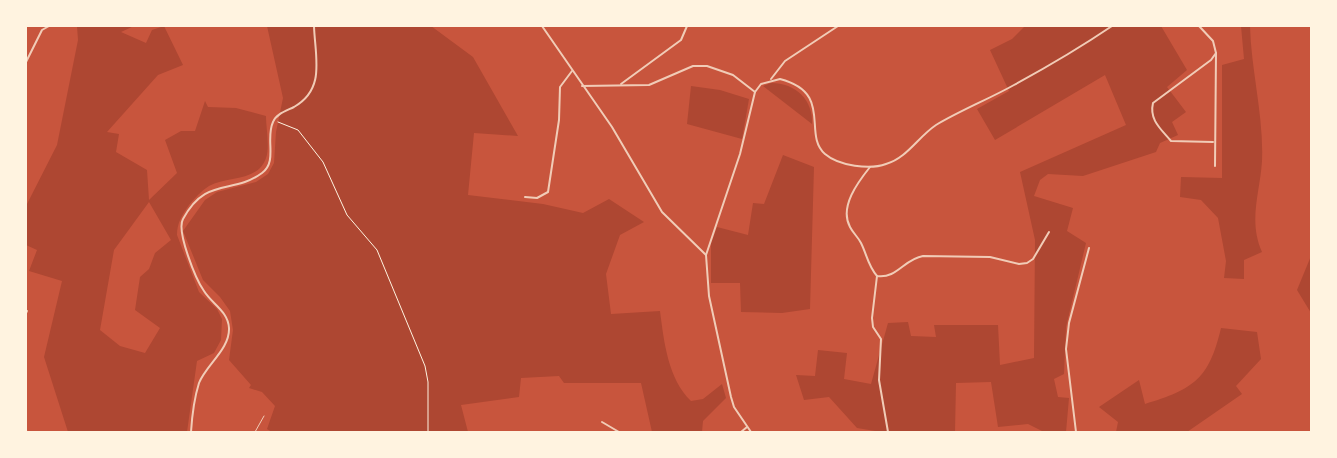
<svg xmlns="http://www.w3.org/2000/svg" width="1337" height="458" font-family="'Asap Condensed',sans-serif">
  <rect width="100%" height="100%" fill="#c8553d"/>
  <g fill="#ae4732" fill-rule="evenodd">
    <path d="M77 26H134L121 32 146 43 152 30 164 26 183 65 158 75 107 132 119 134 116 152 147 170 149 200 177 173 165 140 181 131H195L205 101 208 107 236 108 266 116C266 128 270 147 266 158 258 182 227 176 209 186 201 191 195 198 189 205 182 215 177 223 177 235L199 292 217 309 222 319 221 340 214 353 197 361 187 432H68L44 357 62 281 29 271 37 250 26 245V206L57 145 78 40ZM149 202 171 240 155 253 149 269 140 277 135 310 160 328 145 353 120 346 100 330 114 250Z"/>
    <path d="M267 26H431L473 57 518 136 474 133 468 195 543 204 583 213 609 199 644 222 620 235 606 274 611 314 660 311C664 342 668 379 691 401L703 399 722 384 726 398 703 421 702 432H652L641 383H564L559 376 521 378 519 397 461 405 468 432H272L267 429 275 406 262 392 249 388 251 385 229 360 233 330 230 311 220 297 203 280 183 231 205 200 217 192 256 182 268 174 274 163 276 132 283 98Z"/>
    <polygon points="1025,26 1161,26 1187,70 1167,87 1186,112 1172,122 1178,135 1160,143 1156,152 1083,176 1048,174 1040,180 1034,196 1073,208 1067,231 1086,243 1066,327 1064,374 1054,379 1058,397 1069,398 1066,432 1044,432 1028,424 998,427 991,382 956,383 955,432 881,432 857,428 829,397 804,400 796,375 815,376 818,350 847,353 844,379 871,384 888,323 908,322 911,336 936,337 934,325 998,325 1000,365 1034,358 1035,240 1020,172 1126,125 1105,75 995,140 977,109 1009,91 990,50 1012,39"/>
    <path d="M1241 26H1250C1251 70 1264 117 1262 161 1260 193 1248 221 1262 252L1244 260V279L1224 278 1226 261 1218 218 1201 200 1180 197 1181 177 1222 178V65L1244 59Z"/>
    <path d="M771 83C796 83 813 100 812 124L763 86Z"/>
    <polygon points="691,86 720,90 749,99 742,139 687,124"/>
    <polygon points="783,155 814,167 810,309 782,313 741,312 740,283 711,283 711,244 717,227 748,235 753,203 764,204"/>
    <polygon points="1311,256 1311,313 1297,290"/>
    <path d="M1221 328 1257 332 1261 359 1236 386 1242 394 1187 432H1116L1118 422 1099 407 1139 380 1145 404C1194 389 1209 379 1221 328Z"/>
  </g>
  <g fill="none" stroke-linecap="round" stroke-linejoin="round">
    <polyline stroke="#fff3e0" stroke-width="1" points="278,122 298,130 323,162 347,215 377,250 425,366 428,382 428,432"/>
    <polyline stroke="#f1ccb7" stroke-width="1" points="255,432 264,416"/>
    <g stroke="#f1ccb7" stroke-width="2">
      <path d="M1199 26 1213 41 1216 53 1211 60 1153 103C1149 120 1161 129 1171 141L1213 142"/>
      <polyline points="26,62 42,30 49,26"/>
      <polyline points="771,79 785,61 838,26"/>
      <polyline points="621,84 681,40 687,26"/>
      <polyline points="582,86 649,85 693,66 707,66 733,75 755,92"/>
      <polyline points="1215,166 1216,53"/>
      <path d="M870 167C858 182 839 207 850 227 853 233 858 237 861 243 867 255 868 266 877 276 897 279 904 259 923 256L990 257 1019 264 1027 263 1033 259 1049 232"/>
      <polyline points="525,197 537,198 548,192 559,120 560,87 572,71"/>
      <path d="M706 255 740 154 755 92 761 84 780 79C834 93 802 134 825 154 839 166 870 170 886 164 907 158 918 137 936 125 961 110 989 99 1014 85 1047 67 1081 47 1112 26"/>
      <polyline points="877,276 872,318 873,327 881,339 879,380 888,432"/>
      <polyline points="26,313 27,311"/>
      <polyline points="602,422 619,432"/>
      <polyline points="26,431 27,432"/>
      <path d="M191 432C192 416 194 399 199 383 206 365 230 349 229 328 228 311 212 304 204 291 196 280 176 231 183 219 206 176 232 195 262 173 278 161 265 139 273 122 276 114 286 111 294 107 326 89 315 57 314 26"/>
      <polyline points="741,432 747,427"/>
      <polyline points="1076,432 1066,349 1069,323 1089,248"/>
    </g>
    <polyline stroke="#f1ccb7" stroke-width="2" points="542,26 612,127 662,212 706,255 709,296 731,397 734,407 751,432"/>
  </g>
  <rect width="1337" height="458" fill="none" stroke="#fff3e0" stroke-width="54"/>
</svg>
